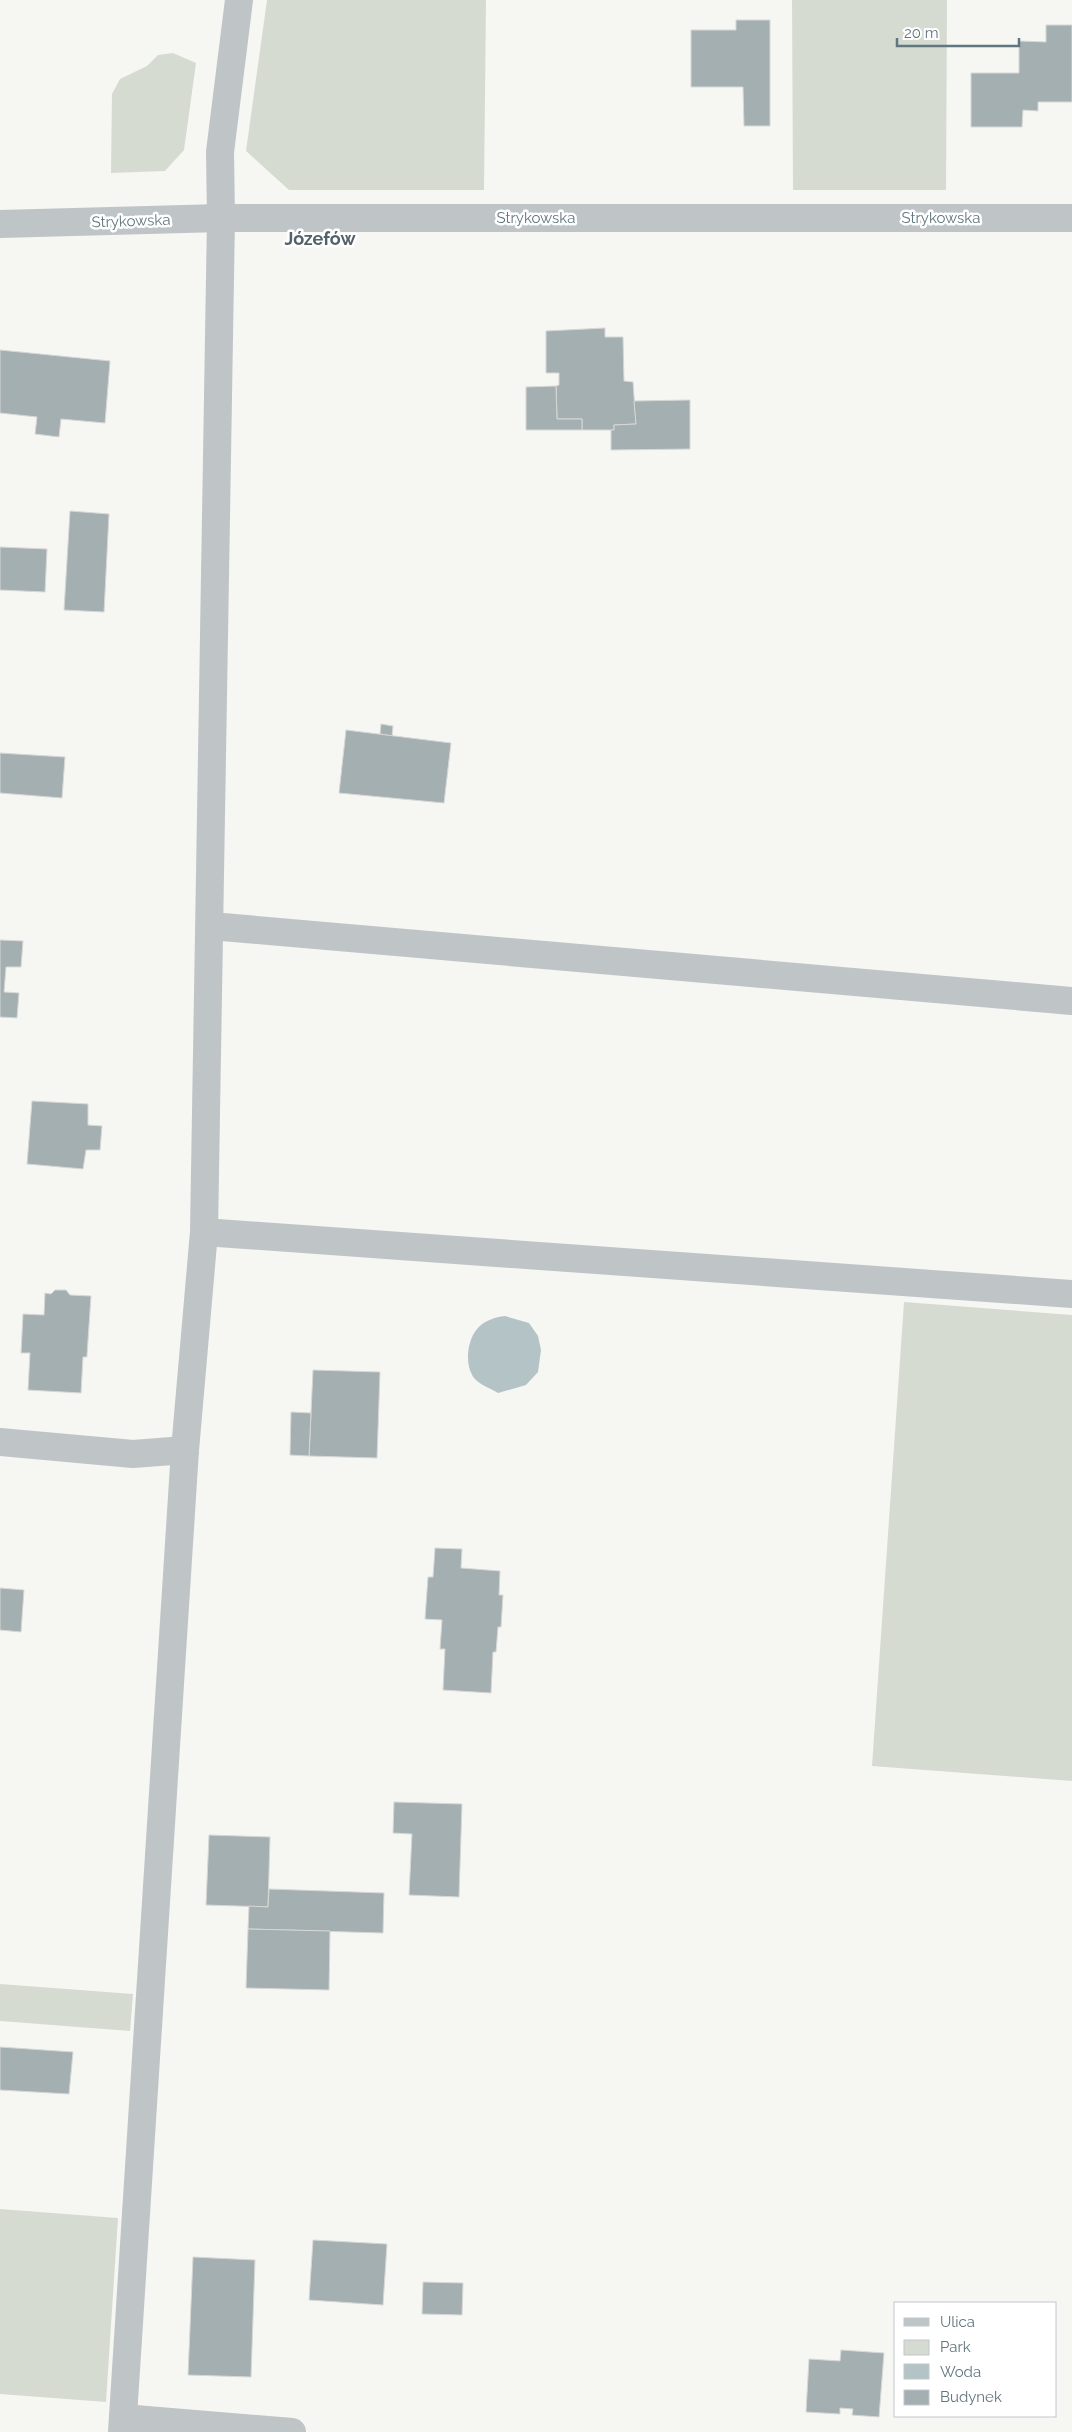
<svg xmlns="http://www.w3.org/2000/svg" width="1072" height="2432" font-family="Raleway,sans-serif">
  <rect width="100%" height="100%" fill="#f6f6f3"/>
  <g fill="#d6dbd2">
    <polygon points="267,0 486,0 484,190 289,190 246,151"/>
    <polygon points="792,0 947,0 946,190 793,190"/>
    <polygon points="173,53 196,63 184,150 165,171 111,173 112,94 120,79 147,66 158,55"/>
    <polygon points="904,1302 1072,1315 1072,1781 872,1766"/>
    <polygon points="0,1984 133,1994 130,2031 0,2021"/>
    <polygon points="0,2209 118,2218 106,2402 0,2394"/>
  </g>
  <path fill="#b4c4c6" d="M505 1316 529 1323 538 1336 541 1350 538 1372 526 1385 498 1393C492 1389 483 1386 477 1381 464 1370 466 1342 477 1329 483 1321 495 1317 505 1316Z"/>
  <g fill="#a4afb2" stroke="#d8d7d5">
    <polygon points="736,20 770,20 770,126 744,126 743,87 691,87 691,30 736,30"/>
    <polygon points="1046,25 1072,25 1072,102 1038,102 1038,111 1023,110 1022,127 971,127 971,73 1019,73 1019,41 1046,42"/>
    <polygon points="605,328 605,337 623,337 624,381 633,382 636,424 614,425 614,430 582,430 582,419 557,419 556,386 559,385 559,373 546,373 546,331"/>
    <polygon points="0,350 110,361 105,423 61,419 59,437 35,434 37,417 0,413"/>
    <polygon points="556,386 557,419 582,419 582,430 526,430 526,387"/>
    <polygon points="690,400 690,449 611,450 611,430 614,430 614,425 636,424 634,401"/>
    <polygon points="70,511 109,514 104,612 64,610"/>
    <polygon points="0,547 47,549 45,592 0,590"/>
    <polygon points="381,724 393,726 392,736 380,734"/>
    <polygon points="346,730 451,743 444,803 339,793"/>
    <polygon points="0,753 65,757 62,798 0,793"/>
    <polygon points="0,940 23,941 21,967 6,967 4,992 19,993 17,1018 0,1017"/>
    <polygon points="32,1101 88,1104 88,1125 102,1126 100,1150 86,1150 83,1169 27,1164"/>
    <polygon points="55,1290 66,1290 70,1295 91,1296 87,1355 87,1357 83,1357 81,1393 28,1390 30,1353 21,1353 23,1314 44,1315 45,1293 51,1294"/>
    <polygon points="313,1370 380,1372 377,1458 309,1456"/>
    <polygon points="291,1412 311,1413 309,1456 290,1455"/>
    <polygon points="435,1548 462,1549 461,1568 500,1571 499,1595 503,1595 501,1627 498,1627 496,1652 493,1652 491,1693 443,1690 445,1649 440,1649 442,1620 425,1619 428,1577 433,1577"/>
    <polygon points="0,1588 24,1590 21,1632 0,1630"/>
    <polygon points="394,1802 462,1804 459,1897 409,1895 412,1834 393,1833"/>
    <polygon points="209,1835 270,1837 268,1907 206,1905"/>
    <polygon points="269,1889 384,1893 383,1933 248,1929 249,1906 268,1907"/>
    <polygon points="248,1929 330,1931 329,1990 246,1988"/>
    <polygon points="0,2047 73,2052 69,2094 0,2090"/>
    <polygon points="313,2240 387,2244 383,2305 309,2300"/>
    <polygon points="193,2257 255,2260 251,2377 188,2375"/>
    <polygon points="423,2282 463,2283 462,2315 422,2314"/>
    <polygon points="841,2350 884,2353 879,2417 852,2415 853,2409 840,2408 840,2414 806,2412 809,2359 840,2361"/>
  </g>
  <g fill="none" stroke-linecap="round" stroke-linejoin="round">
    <g stroke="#bfc4c7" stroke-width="28">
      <polyline points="0,224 221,218 1072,218"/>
      <polyline points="211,926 1072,1001"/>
      <polyline points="204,1232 1072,1294"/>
      <polyline points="0,1442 133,1454 185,1450"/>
      <polyline points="123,2418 292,2432"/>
      <polyline points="122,2432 185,1450 204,1232 221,218 220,152 239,0"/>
    </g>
  </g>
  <g text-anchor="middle" stroke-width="5" stroke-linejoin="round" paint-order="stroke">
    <g font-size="15" fill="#61767e" stroke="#fff">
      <text x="536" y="223">Strykowska</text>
      <text x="941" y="223">Strykowska</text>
      <text transform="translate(131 221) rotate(-2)" y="5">Strykowska</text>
    </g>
    <g font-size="18" font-weight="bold" fill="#536269" stroke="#fff">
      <text x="320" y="245">Józefów</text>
    </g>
  </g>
  <rect x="894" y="2302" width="162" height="115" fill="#ffffff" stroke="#c0c8cb"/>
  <rect x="904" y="2318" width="25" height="8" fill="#bfc4c7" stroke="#c0c8cb"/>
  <text x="940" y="2327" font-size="15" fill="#61767e">Ulica</text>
  <rect x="904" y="2340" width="25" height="15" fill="#d6dbd2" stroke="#c0c8cb"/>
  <text x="940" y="2352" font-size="15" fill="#61767e">Park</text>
  <rect x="904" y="2364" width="25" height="15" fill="#b4c4c6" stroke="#c0c8cb"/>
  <text x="940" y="2377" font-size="15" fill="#61767e">Woda</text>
  <rect x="904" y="2390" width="25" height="15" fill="#a4afb2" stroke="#c0c8cb"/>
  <text x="940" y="2402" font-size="15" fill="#61767e">Budynek</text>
  <path d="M897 38v8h122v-8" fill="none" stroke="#61767e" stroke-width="2.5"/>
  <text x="904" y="38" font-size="15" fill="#61767e" stroke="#ffffff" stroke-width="4" paint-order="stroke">20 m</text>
</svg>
